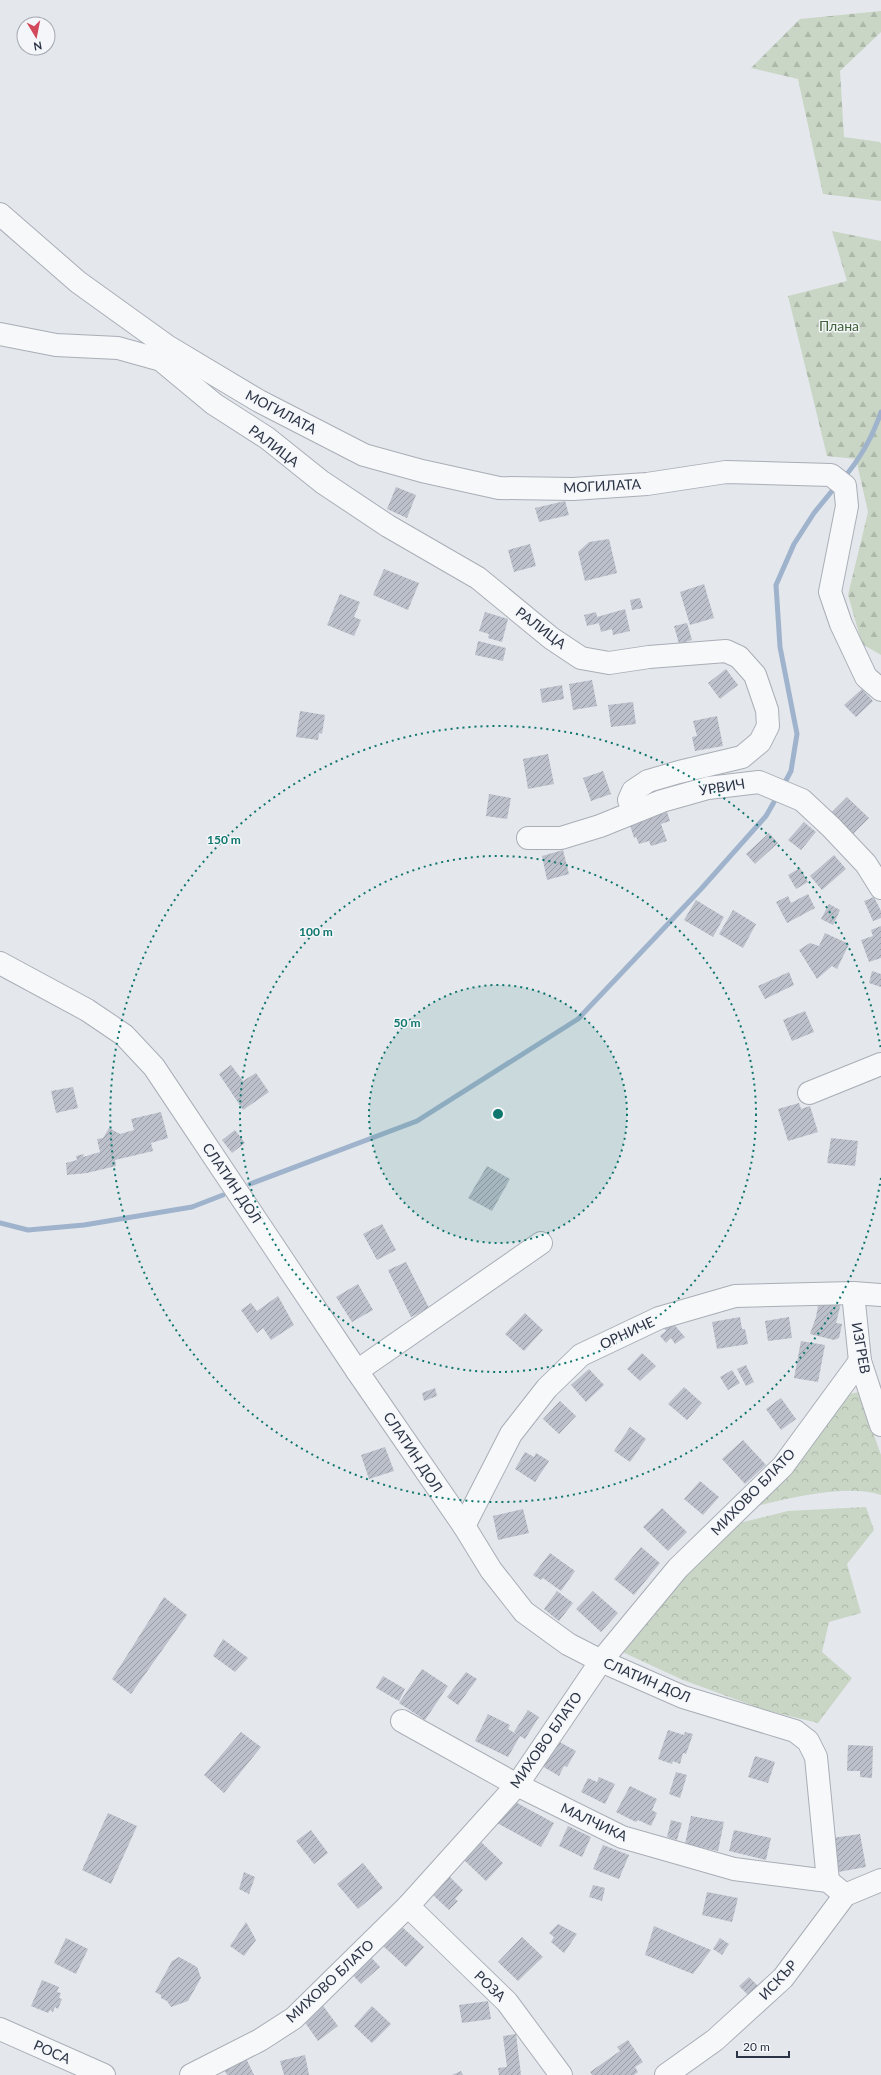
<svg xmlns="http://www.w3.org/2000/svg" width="881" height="2075" font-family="Lato,sans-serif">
  <defs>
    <pattern id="forest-firs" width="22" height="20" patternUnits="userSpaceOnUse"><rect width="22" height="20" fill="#c9d6c5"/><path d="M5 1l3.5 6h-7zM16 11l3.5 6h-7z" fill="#adb8ab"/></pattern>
    <pattern id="park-crowns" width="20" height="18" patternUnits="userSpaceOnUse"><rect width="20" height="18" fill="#c9d6c5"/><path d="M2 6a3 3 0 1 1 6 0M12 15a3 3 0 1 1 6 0" fill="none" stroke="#adb8ab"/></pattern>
    <pattern id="building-hatch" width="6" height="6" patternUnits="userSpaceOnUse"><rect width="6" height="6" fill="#bbc0ca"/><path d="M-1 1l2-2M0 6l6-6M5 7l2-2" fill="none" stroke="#989da6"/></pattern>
  </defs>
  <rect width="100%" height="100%" fill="#e4e7ec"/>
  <g fill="url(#forest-firs)">
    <polygon points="881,11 881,32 840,71 844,137 880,142 881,144 881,201 823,194 798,79 751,68 800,19"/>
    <polygon points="832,231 881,241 881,655 862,644 848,595 868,512 856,459 827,456 788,296 847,281"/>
  </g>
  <g fill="url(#park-crowns)">
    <path d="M859 1392 881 1455V1495C845 1483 784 1500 747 1508L840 1396Z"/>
    <polygon points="866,1507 874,1530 847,1564 861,1613 829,1622 822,1652 852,1678 818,1723 765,1710 683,1680 618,1650 731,1525 788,1511"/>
  </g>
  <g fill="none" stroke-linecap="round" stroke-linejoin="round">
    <g stroke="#9fb4cc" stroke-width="5">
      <path d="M843 479C859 460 873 436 881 412"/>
      <polyline points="783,786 791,771 797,734 780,647 776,585 794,544 814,513 836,486"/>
      <polyline points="250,1184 417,1121 578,1019 701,889 766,816 778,795"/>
      <polyline points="0,1223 28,1230 84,1225 192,1207 223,1195"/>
    </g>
  </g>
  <g fill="url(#building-hatch)">
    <polygon points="396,487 416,495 407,518 387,509"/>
    <polygon points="565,501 569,515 539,522 535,508"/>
    <polygon points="609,539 617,573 585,581 578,552 589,542"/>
    <polygon points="530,544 536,566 514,572 508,550"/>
    <polygon points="384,569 419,583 408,610 373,595"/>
    <polygon points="704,584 714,618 690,625 680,592"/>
    <polygon points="340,594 360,602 354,617 361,620 354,636 327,625"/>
    <polygon points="640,598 643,608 632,610 630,600"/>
    <polygon points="625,609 630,631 613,635 612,629 601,632 599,623 587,626 584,615 596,612 597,617"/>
    <polygon points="485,612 508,619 502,642 488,638 489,634 479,631"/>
    <polygon points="687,623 692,640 679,644 674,626"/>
    <polygon points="478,641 506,648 503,661 475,655"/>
    <polygon points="726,669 738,685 720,699 708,683"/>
    <polygon points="592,680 597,706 573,710 569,684"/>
    <polygon points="562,685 564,699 542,703 540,689"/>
    <polygon points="862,689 873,701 856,717 844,705"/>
    <polygon points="633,702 636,724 611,727 608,705"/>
    <polygon points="300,711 325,715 322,734 319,733 318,740 296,737"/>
    <polygon points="717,716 723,746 695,751 692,737 697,736 693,721"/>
    <polygon points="548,754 554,784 528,789 523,759"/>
    <polygon points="603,771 611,794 591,801 583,778"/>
    <polygon points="489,794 511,798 507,819 486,816"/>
    <polygon points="847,797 869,818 851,836 829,815"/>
    <polygon points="666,809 670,821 661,824 667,841 651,846 649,841 639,844 636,837 634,838 629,822"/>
    <polygon points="804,822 816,832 801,850 788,840"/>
    <polygon points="769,833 778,843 755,864 746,854"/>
    <polygon points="563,850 569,874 547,880 542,856"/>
    <polygon points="834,855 846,869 822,890 810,876"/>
    <polygon points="800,868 808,882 796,889 788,875"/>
    <polygon points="808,894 815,908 787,923 776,902 788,896 791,903"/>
    <polygon points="874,897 881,911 881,918 873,921 864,901"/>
    <polygon points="696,900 724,917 713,937 684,920"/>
    <polygon points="829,904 840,910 833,925 821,919"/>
    <polygon points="733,910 756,924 743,948 719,934"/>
    <polygon points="881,926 881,958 869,962 861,940 873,936 871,930"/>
    <polygon points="825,933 849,944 837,969 832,966 817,979 799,950 810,943 819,946"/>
    <polygon points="872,971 881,974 881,987 869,983"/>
    <polygon points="789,972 794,985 765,999 758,986"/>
    <polygon points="805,1011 814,1032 792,1041 783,1020"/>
    <polygon points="231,1065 243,1081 256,1073 269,1092 243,1110 219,1074"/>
    <polygon points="73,1087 78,1108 56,1113 51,1091"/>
    <polygon points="799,1103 801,1109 810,1106 818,1132 788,1141 778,1109"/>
    <polygon points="161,1112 168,1138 151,1143 153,1151 115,1160 116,1166 87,1173 67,1175 66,1163 77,1160 76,1156 84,1154 83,1157 100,1152 97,1139 103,1138 109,1128 120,1134 134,1130 131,1119"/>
    <polygon points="235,1130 245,1143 232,1153 222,1140"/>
    <polygon points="831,1138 858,1141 855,1166 827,1163"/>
    <polygon points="487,1166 510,1179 492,1211 468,1198"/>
    <polygon points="382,1224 396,1250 377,1260 363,1234"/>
    <polygon points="406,1262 429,1308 411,1317 388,1270"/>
    <polygon points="358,1284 373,1310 352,1322 336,1297"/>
    <polygon points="278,1296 294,1325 271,1340 263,1328 257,1333 241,1310 251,1303 257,1311"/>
    <polygon points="819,1300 841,1303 836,1323 842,1324 839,1338 834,1340 810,1334 816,1317"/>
    <polygon points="525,1313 543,1330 524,1351 505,1334"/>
    <polygon points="740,1317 742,1329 745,1329 748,1344 717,1349 712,1322"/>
    <polygon points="789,1317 792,1338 768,1341 765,1321"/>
    <polygon points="670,1320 685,1337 675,1344 671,1338 666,1343 660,1336 666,1331 662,1325"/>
    <polygon points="801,1341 825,1345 818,1382 794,1378"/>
    <polygon points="642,1353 656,1366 640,1381 627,1369"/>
    <polygon points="746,1365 754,1382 746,1386 737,1369"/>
    <polygon points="589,1369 604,1385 586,1402 571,1385"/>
    <polygon points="732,1370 740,1383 728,1390 720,1377"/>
    <polygon points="684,1387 702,1403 687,1420 668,1404"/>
    <polygon points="435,1388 437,1396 424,1401 422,1393"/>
    <polygon points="781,1398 796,1419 781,1430 766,1409"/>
    <polygon points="560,1401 576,1416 559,1434 543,1419"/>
    <polygon points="630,1427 646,1439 630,1462 614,1451"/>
    <polygon points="743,1440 766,1465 745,1484 722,1459"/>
    <polygon points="385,1447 394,1471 369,1479 361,1455"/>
    <polygon points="525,1452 534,1457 536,1453 549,1461 535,1482 515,1469"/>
    <polygon points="700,1481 719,1497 703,1515 684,1499"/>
    <polygon points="662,1508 687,1532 668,1551 643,1527"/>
    <polygon points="523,1509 529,1533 498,1540 493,1516"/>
    <polygon points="641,1547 660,1563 634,1595 614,1579"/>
    <polygon points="550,1553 575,1571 561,1591 543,1578 541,1580 533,1575"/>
    <polygon points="557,1591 573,1603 559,1621 544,1609"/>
    <polygon points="593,1591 618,1613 601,1632 576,1609"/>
    <polygon points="164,1597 187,1615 131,1694 112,1679"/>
    <polygon points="223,1639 248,1658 235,1672 213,1656"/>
    <polygon points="422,1669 448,1686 425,1720 399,1703"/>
    <polygon points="466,1672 477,1679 458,1705 447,1697"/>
    <polygon points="383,1676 405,1689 399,1701 376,1688"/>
    <polygon points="528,1710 539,1717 525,1739 520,1736 508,1757 475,1741 488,1714 510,1725 508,1729 518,1735 514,1732"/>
    <polygon points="668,1730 684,1735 685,1732 693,1734 686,1754 683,1753 680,1764 673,1761 672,1764 658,1759"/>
    <polygon points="241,1732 261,1747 224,1793 204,1775"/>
    <polygon points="556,1740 576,1751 567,1767 564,1766 559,1776 542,1766"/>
    <polygon points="848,1745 873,1746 872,1778 860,1777 860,1771 847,1771"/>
    <polygon points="755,1756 775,1762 768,1783 748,1777"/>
    <polygon points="676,1772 687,1775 680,1798 669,1794"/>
    <polygon points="599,1777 615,1784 605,1804 581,1792 588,1778 597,1782"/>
    <polygon points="630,1786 657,1799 652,1810 657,1813 651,1826 638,1820 636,1822 616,1812"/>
    <polygon points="510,1799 554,1823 541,1847 497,1823"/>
    <polygon points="108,1813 137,1826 111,1884 82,1870"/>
    <polygon points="691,1816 724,1822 718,1851 685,1844"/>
    <polygon points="671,1820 682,1823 677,1840 667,1837"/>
    <polygon points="568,1826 591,1837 582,1857 559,1846"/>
    <polygon points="311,1830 328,1853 314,1864 296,1841"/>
    <polygon points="734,1830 771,1838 766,1860 729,1851"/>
    <polygon points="860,1834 866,1867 838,1872 832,1838"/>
    <polygon points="481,1842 503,1863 486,1881 464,1860"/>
    <polygon points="603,1845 629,1855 619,1879 593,1869"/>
    <polygon points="363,1863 383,1888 358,1909 337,1884"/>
    <polygon points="244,1872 255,1877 249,1894 239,1889"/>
    <polygon points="450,1877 463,1890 455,1899 458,1901 449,1910 433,1895"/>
    <polygon points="593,1885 605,1888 602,1901 589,1897"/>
    <polygon points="707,1892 738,1898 732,1922 702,1915"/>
    <polygon points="246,1922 256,1940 244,1956 230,1946"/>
    <polygon points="558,1924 577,1934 564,1953 551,1942 554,1937 549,1933"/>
    <polygon points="401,1926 424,1947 406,1967 383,1946"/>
    <polygon points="654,1926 711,1950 693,1974 645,1955"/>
    <polygon points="522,1937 543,1957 518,1981 498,1962"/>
    <polygon points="66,1938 88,1949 76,1974 54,1963"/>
    <polygon points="720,1938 729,1944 722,1955 713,1949"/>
    <polygon points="366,1952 380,1967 361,1984 347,1969"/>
    <polygon points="179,1957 197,1967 201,1978 188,2001 171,2007 167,2001 161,1998 161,1995 155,1992 172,1961"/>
    <polygon points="749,1977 758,1986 748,1995 739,1986"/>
    <polygon points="42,1980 59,1987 57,1992 61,1993 59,1998 62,1999 58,2009 55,2007 53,2012 50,2010 48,2013 31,2006"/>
    <polygon points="488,2001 491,2019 462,2023 459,2005"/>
    <polygon points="321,2003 338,2026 318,2041 301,2017"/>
    <polygon points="372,2006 391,2024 372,2043 354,2026"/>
    <polygon points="516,2034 521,2075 499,2075 498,2068 507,2067 503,2036"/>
    <polygon points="628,2040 643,2062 635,2067 638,2072 634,2075 592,2075 590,2072 620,2051 617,2047"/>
    <polygon points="244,2054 254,2075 227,2075 222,2065"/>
    <polygon points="305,2055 309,2075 284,2075 280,2061"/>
    <polygon points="461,2071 463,2075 452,2075"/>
  </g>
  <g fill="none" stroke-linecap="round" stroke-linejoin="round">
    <g stroke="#a9aeb7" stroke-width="24">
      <g id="minor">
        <polyline points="0,214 78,282 167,346 259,401 364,455 422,471 499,488 573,489 647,484 726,472 831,475 845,486 847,506 830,592 841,624 866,677 881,690"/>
        <polyline points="0,334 56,345 118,348 161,360 214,404 267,438 322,482 388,526 478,578 551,638 581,658 609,663 649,657 726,651 739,657 755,675 767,710 768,726 760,742 742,757 679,772 648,781 633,791 629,800 633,811"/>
        <polyline points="528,838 561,838 600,826 662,801 708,788 759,782 802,800 831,827 866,864 881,888"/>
        <polyline points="0,963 87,1010 124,1035 154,1067 357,1371 464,1526 491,1570 524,1612 568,1644 601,1661 683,1697 795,1731 808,1741 816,1757 828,1881"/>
        <polyline points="809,1093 881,1064"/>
        <polyline points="853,1293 860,1361 881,1425"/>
        <polyline points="357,1371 541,1243"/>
        <polyline points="464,1526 511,1434 547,1388 581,1355 659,1318 735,1296 853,1293 881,1295"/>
        <polyline points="402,1721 517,1785 622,1837 734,1869 828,1881 845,1895"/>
        <polyline points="408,1906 507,2002 561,2075"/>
        <polyline points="0,2029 104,2075"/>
        <polyline points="191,2075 260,2040 294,2018 408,1906 517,1785 601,1661 678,1568 783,1466 860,1361"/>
        <polyline points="666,2075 715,2040 783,1978 845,1895 881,1880"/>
      </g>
    </g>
    <use href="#minor" stroke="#f7f8fa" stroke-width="22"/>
  </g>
  <circle cx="498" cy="1114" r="129" fill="#0f766e" fill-opacity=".12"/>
  <g fill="none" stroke="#0f766e" stroke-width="2" stroke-dasharray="2 4">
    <circle cx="498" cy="1114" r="129"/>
    <circle cx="498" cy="1114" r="258"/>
    <path d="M881 1178A388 388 0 1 1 881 1050"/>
  </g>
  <g text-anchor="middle" stroke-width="3" stroke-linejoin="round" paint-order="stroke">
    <g font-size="14" fill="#3f6138" stroke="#f4f6f9">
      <text x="839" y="331">Плана</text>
    </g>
    <g font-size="14" fill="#2b3445" stroke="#f4f6f9">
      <text transform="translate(281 412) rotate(28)" y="5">МОГИЛАТА</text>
      <text transform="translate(274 446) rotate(37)" y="5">РАЛИЦА</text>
      <text transform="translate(602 486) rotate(-3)" y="5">МОГИЛАТА</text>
      <text transform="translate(541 628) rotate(37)" y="5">РАЛИЦА</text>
      <text transform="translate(722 787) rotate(-9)" y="5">УРВИЧ</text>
      <text transform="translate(232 1183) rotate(56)" y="5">СЛАТИН ДОЛ</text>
      <text transform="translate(627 1333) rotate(-25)" y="5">ОРНИЧЕ</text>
      <text transform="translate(861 1348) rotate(80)" y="5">ИЗГРЕВ</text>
      <text transform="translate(413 1452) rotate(56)" y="5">СЛАТИН ДОЛ</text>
      <text transform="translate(753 1492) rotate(-46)" y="5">МИХОВО БЛАТО</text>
      <text transform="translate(647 1680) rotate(23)" y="5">СЛАТИН ДОЛ</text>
      <text transform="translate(546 1740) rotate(-55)" y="5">МИХОВО БЛАТО</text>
      <text transform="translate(594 1822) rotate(25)" y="5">МАЛЧИКА</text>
      <text transform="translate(778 1980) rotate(-47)" y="5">ИСКЪР</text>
      <text transform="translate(330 1981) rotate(-43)" y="5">МИХОВО БЛАТО</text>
      <text transform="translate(490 1986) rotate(44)" y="5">РОЗА</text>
      <text transform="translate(52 2052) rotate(24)" y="5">РОСА</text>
    </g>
  </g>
  <circle cx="498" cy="1114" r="6" fill="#0f766e" stroke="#f4f6f9" stroke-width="2"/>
  <g font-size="12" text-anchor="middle" font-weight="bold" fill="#0f766e" stroke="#f4f6f9" stroke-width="3" stroke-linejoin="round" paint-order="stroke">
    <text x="224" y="844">150 m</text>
    <text x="316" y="936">100 m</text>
    <text x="407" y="1027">50 m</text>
  </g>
  <g transform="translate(36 36) rotate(170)"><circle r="19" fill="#f4f6f9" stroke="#a4a8b1"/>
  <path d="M0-3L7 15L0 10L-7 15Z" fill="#d1495b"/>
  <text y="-6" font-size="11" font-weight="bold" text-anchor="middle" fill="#2b3445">N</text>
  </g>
  <path d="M737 2051v6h52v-6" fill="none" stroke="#2b3445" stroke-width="2"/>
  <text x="743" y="2051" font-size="12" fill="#2b3445" stroke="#f4f6f9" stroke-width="3" paint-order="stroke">20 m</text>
</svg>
